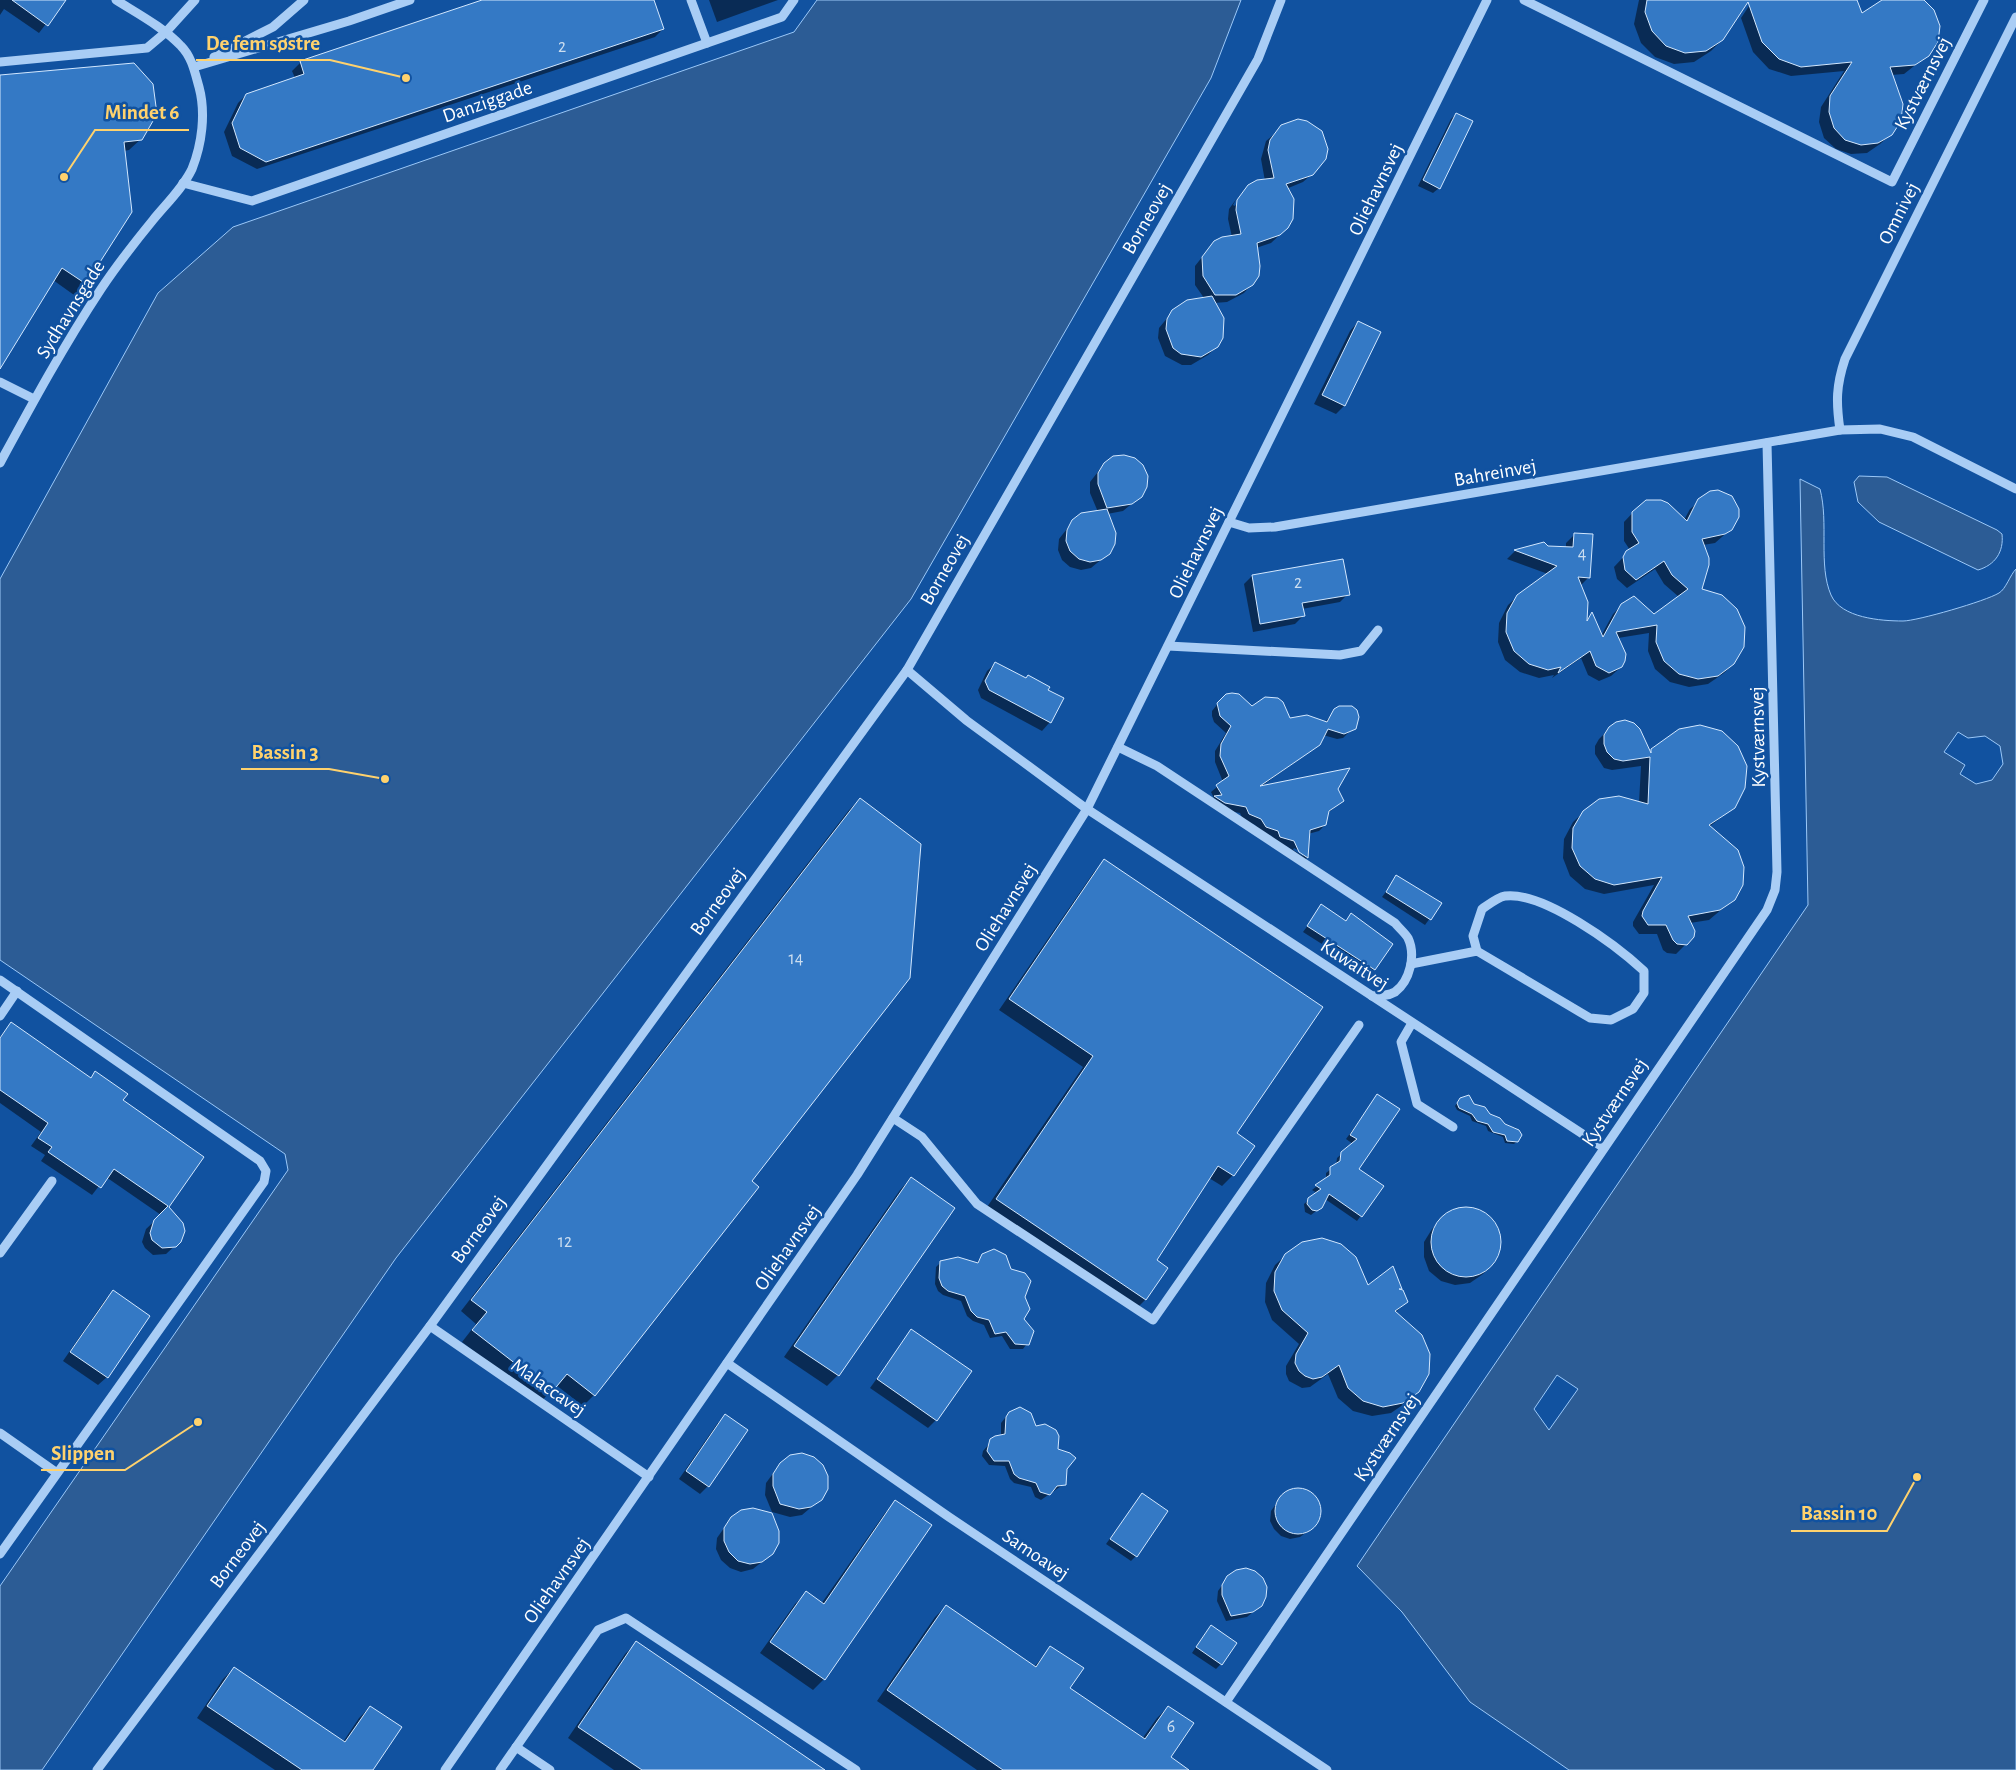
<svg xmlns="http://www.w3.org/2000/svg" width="2016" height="1770" font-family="'Alegreya Sans',sans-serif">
  <rect width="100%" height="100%" fill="#1152a0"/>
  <g fill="#2c5c95" stroke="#9bc8f8" fill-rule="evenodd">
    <polygon points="817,0 1241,0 1211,78 911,599 396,1258 42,1770 0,1770 0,1586 288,1170 285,1154 0,960 0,579 158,293 233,227 794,32"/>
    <path d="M1859 476 1887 477 1997 530 2002 534C2004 552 1995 565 1978 570L1879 522 1858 502 1854 482Z"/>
    <path d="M1800 479 1820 489C1829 523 1818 565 1831 595 1841 618 1881 621 1903 621 1917 621 1986 601 1999 593 2006 589 2010 575 2016 569V1770H1569L1470 1702 1402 1612 1357 1566 1808 905ZM1958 732 1968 738 1985 736 2000 746 2003 764 1992 780 1976 784 1960 774 1965 765 1944 752ZM1557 1375 1578 1389 1549 1430 1534 1409Z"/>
  </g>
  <g fill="#0007" fill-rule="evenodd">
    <polygon points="0,0 64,0 39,33 4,9 0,15"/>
    <polygon points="486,0 653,0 663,29 655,37 257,169 232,156 224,132 238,103 246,95 295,78 292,71 301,62"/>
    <polygon points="709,0 778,0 717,22"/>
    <polygon points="1639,0 1735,0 1723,39 1711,51 1694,62 1674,64 1655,57 1641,43 1634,24"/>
    <polygon points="1753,0 1856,0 1861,15 1884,0 1923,0 1928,55 1904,74 1891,75 1891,134 1880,144 1867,153 1851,154 1836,149 1824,138 1819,122 1821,107 1844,71 1791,76 1769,69 1753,52 1741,18"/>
    <polygon points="0,77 141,139 129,150 124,151 130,211 85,284 74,295 53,280 0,361"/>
    <polygon points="1456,114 1439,188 1433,193 1418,186 1451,119"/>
    <polygon points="1289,122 1307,122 1312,174 1303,182 1286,189 1293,200 1294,209 1287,228 1271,243 1256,248 1252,284 1244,293 1227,302 1214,303 1223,319 1224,328 1217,346 1208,355 1191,365 1182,365 1165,356 1158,338 1159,328 1173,311 1204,298 1195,285 1195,266 1214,242 1232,237 1228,219 1229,209 1237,198 1233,205 1235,206 1243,192 1257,182 1265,181 1261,159 1266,141"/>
    <polygon points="1358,322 1344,406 1336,414 1314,404 1350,331"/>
    <polygon points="1104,464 1141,496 1123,511 1107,514 1109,553 1091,568 1081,570 1070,567 1062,560 1058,550 1059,539 1073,521 1098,512 1090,493 1090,482"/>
    <polygon points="1711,492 1725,493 1735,503 1731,529 1715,543 1703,545 1700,590 1733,664 1724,673 1708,684 1689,687 1670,682 1655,669 1648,651 1649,633 1618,638 1621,667 1611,676 1599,681 1588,675 1581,658 1552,678 1554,675 1539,678 1520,672 1505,660 1498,642 1499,623 1508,605 1518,596 1548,574 1507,559 1515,551 1544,543 1548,547 1566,548 1566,543 1575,534 1589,577 1580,586 1586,620 1592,614 1601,636 1613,614 1622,605 1654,615 1679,597 1664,584 1655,569 1627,588 1617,579 1614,567 1630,550 1624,541 1624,522 1640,505 1654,500 1684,520 1690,509"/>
    <polygon points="1252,576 1348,594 1340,602 1302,609 1303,616 1295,624 1253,632 1244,584"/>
    <polygon points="996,663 1047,690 1050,722 1042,731 981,698 978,690 987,671"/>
    <path d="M1220 701 1252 708 1289 720 1325 722 1335 711 1358 717V723L1343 738 1337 739 1323 735 1312 750 1259 788 1336 789 1342 801 1328 813 1325 825 1319 831 1308 834 1307 858 1301 863 1293 858 1288 847 1275 843 1272 836 1260 833 1255 825 1243 820 1240 813 1219 809 1209 803 1214 798 1211 792 1223 782 1215 762V751L1226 733 1214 722 1212 716V711ZM1294 848 1303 853V856L1293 850Z"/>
    <polygon points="1610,728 1649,752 1652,750 1734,807 1709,827 1734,899 1709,920 1690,923 1686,944 1676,954 1667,953 1663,950 1657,934 1639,934 1633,926 1633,922 1654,885 1604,894 1585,889 1570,876 1563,858 1564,839 1573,822 1584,812 1639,803 1641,766 1612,770 1604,768 1595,754 1595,746 1599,739"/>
    <polygon points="860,799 750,1182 594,1395 583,1406 556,1385 540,1403 462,1342 476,1324 461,1311 849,810"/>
    <polygon points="1105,861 1236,1133 1253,1146 1233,1175 1222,1186 1209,1178 1155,1260 1167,1268 1145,1300 1134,1311 985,1210 1083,1067 999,1010 1094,872"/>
    <polygon points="1397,877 1441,903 1425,925 1382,897"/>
    <polygon points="1322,906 1345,922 1351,915 1374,969 1369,974 1303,932"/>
    <polygon points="11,1024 90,1079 96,1073 121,1101 203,1158 167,1207 180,1241 166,1254 153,1255 145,1248 142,1242 146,1229 161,1215 106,1177 92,1195 41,1161 45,1155 31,1146 41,1132 0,1103 0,1037"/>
    <polygon points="1378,1095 1357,1169 1382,1187 1357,1221 1325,1199 1321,1207 1311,1215 1305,1212 1304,1204 1317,1193 1312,1190 1326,1179 1326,1173 1336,1165 1337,1158 1353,1144 1346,1139"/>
    <polygon points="1460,1099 1504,1125 1516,1128 1520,1135 1517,1141 1514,1144 1505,1143 1503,1137 1488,1131 1486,1126 1472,1121 1470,1116 1457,1110 1455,1106"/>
    <polygon points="911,1178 953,1208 838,1375 827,1386 784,1357 900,1190"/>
    <polygon points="1468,1208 1483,1212 1494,1223 1500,1237 1499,1252 1492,1265 1483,1274 1470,1283 1455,1285 1441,1281 1429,1271 1424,1257 1424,1242 1432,1229 1441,1220 1453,1211"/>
    <polygon points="983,1255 1023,1297 1022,1319 1030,1326 1032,1337 1023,1349 1010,1349 1002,1336 990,1338 984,1325 973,1321 967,1316 961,1301 943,1295 938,1291 935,1284 936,1267 941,1262 976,1264"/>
    <polygon points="1286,1255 1367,1287 1401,1288 1399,1290 1406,1302 1395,1313 1418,1391 1407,1402 1391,1413 1372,1416 1353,1411 1338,1398 1328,1374 1310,1387 1302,1388 1289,1381 1286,1374 1286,1366 1299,1344 1272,1320 1265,1302 1266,1283 1275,1265"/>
    <polygon points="113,1292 149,1316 107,1377 98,1385 63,1361 105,1300"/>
    <polygon points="911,1331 936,1420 928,1428 870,1388"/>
    <polygon points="1009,1413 1035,1427 1057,1450 1065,1469 1064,1484 1041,1500 1035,1497 1031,1487 1014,1483 1010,1479 1005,1466 989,1465 982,1456 983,1451 991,1442 1001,1436 1001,1423"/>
    <polygon points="725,1416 708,1486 700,1494 679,1479 717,1424"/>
    <polygon points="780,1464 821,1499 802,1515 790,1517 772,1512 765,1495 766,1483"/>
    <polygon points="1299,1489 1308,1492 1315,1498 1319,1507 1318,1517 1308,1531 1300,1537 1290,1539 1281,1536 1274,1529 1270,1521 1271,1511 1281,1497 1289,1491"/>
    <polygon points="1142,1495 1136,1556 1131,1561 1106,1544"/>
    <polygon points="896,1502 824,1679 813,1690 760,1653 795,1604 806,1593 821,1604 885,1513"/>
    <polygon points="731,1518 772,1554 753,1569 741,1572 730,1568 721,1560 716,1549 717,1538"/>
    <polygon points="1228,1577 1261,1605 1247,1617 1226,1621 1217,1601 1218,1591"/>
    <polygon points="946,1606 1034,1667 1051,1647 1068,1688 1142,1739 1157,1718 1168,1707 1169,1758 1187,1770 977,1770 877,1701 935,1617"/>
    <polygon points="1206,1632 1221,1664 1216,1669 1192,1653"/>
    <polygon points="636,1643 823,1770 614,1770 568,1738 625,1654"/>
    <polygon points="234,1668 343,1742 359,1718 370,1707 371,1770 275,1770 197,1718 223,1679"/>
  </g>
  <g fill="#3479c5" stroke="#d2e7fe">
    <polygon points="12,0 66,0 48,26"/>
    <polygon points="482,0 654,0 664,29 266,162 240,148 232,123 246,94 304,74 300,61"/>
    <polygon points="1647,0 1857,0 1862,13 1882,0 1924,0 1934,10 1940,26 1938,42 1929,56 1915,65 1890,67 1903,104 1901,121 1892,135 1878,143 1861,145 1845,140 1834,128 1829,112 1830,96 1852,62 1801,67 1779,59 1762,42 1748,2 1723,40 1706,51 1685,53 1666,46 1652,31 1645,12"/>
    <polygon points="134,63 153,84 157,114 142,140 124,142 132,212 86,284 62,268 0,369 0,75"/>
    <polygon points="1456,113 1473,121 1440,189 1423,180"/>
    <polygon points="1298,119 1307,121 1322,131 1328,149 1326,159 1313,175 1286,184 1294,199 1293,219 1288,228 1280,235 1257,243 1260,266 1259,276 1253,285 1236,295 1215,295 1203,276 1202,257 1214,241 1222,237 1241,234 1236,210 1237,200 1248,185 1257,180 1274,178 1268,150 1270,140 1281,125"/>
    <polygon points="1212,296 1224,318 1223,338 1218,347 1201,357 1181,354 1173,348 1166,329 1167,319 1172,310 1187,300"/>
    <polygon points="1358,321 1381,332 1345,406 1322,395"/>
    <polygon points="1124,455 1135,458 1143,465 1148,476 1147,487 1142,497 1132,504 1107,508 1098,484 1098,473 1104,463 1113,456"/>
    <polygon points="1718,490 1732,496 1739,509 1739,517 1732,530 1725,534 1702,539 1709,558 1709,565 1702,589 1722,595 1737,609 1745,627 1744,647 1734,664 1718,676 1698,679 1679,674 1664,661 1656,642 1657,625 1616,632 1626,654 1625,661 1622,667 1609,673 1596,666 1590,651 1558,673 1561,667 1548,670 1529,664 1514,651 1506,632 1507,613 1517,595 1557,566 1514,550 1544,542 1548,546 1573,547 1574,533 1593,534 1590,578 1578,577 1588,602 1587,621 1592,612 1603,637 1621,604 1634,596 1654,614 1688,589 1672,575 1664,561 1636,580 1625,570 1623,557 1626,551 1639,543 1632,532 1632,512 1646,500 1661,500 1668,503 1687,521 1698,499 1710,491"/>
    <polygon points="1107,509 1116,533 1115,544 1110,554 1101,560 1090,562 1079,559 1070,551 1066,541 1067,530 1072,520 1081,513"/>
    <polygon points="1343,559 1350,595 1302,603 1305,616 1260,624 1252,575"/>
    <polygon points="995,662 1026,678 1028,675 1050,687 1048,690 1064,698 1051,723 989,690 985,681"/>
    <polygon points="1232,693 1239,694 1252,706 1265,697 1278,698 1283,702 1290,718 1307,715 1327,722 1334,709 1339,706 1352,706 1357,710 1359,717 1356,729 1344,734 1328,729 1320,745 1260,786 1350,768 1338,789 1344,801 1329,811 1326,825 1310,830 1308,858 1299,852 1294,841 1280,837 1278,831 1266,827 1261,819 1249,814 1246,807 1225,803 1214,796 1222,795 1216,785 1229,776 1220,756 1221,744 1231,726 1220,716 1217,703 1226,694"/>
    <polygon points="1625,720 1634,723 1640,729 1651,753 1651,749 1679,729 1700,725 1722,731 1738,746 1747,766 1745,788 1735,808 1709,825 1738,850 1744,867 1743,885 1735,900 1720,910 1688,916 1695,931 1694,937 1687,945 1677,944 1673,940 1666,925 1648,925 1642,916 1643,911 1662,877 1614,885 1595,879 1580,866 1572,848 1573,828 1583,811 1599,799 1619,796 1648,804 1650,757 1623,761 1614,759 1607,752 1604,744 1604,735 1609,727 1616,722"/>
    <polygon points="860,798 921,844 910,978 752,1181 759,1187 595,1396 567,1374 552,1392 472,1330 487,1312 471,1300"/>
    <polygon points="1104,859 1323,1007 1237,1133 1255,1146 1234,1176 1218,1166 1157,1260 1168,1268 1146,1300 996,1199 1093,1056 1009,999"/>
    <polygon points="1396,875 1442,903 1431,920 1386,892"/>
    <polygon points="1321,904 1346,921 1351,913 1393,944 1375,970 1307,926"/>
    <polygon points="11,1022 91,1078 95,1071 128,1094 123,1100 204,1157 169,1207 183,1223 185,1231 181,1242 176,1247 162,1248 152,1240 150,1233 154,1220 168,1206 114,1169 101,1188 48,1152 52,1147 38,1138 48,1123 0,1090 0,1038"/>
    <polygon points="1377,1094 1400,1109 1359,1169 1384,1186 1362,1217 1329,1194 1322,1208 1317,1211 1312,1210 1307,1204 1308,1198 1321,1189 1315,1185 1330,1175 1330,1167 1340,1161 1341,1152 1357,1139 1350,1135"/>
    <polygon points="1469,1095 1474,1104 1485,1107 1490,1114 1500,1118 1505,1124 1519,1130 1522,1135 1518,1142 1507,1141 1505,1135 1493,1132 1488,1124 1477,1121 1472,1114 1459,1108 1457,1103 1460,1098"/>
    <polygon points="911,1177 955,1208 839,1376 794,1346"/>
    <circle cx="1466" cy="1242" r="35"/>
    <polygon points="1322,1238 1341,1244 1356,1257 1368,1285 1393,1266 1402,1289 1399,1289 1403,1290 1408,1302 1395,1311 1422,1335 1430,1354 1429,1374 1419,1392 1403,1403 1383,1407 1363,1401 1348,1388 1339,1365 1322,1377 1313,1379 1305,1376 1299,1371 1295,1363 1296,1354 1308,1333 1282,1310 1274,1291 1275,1272 1285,1254 1302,1242"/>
    <polygon points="994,1249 1006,1255 1011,1269 1025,1273 1031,1281 1025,1297 1030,1309 1024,1319 1034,1331 1029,1345 1015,1344 1006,1332 995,1334 989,1320 977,1317 971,1311 965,1296 948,1291 942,1286 939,1278 940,1261 958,1257 978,1263 982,1254"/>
    <polygon points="113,1290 150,1316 108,1378 70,1352"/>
    <polygon points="911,1329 972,1371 937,1421 877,1379"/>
    <polygon points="1020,1407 1031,1413 1036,1426 1045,1424 1056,1430 1059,1436 1058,1449 1070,1453 1076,1458 1067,1469 1066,1485 1057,1486 1050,1495 1040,1492 1036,1483 1019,1478 1014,1474 1009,1461 994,1461 987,1451 990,1439 995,1436 1005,1434 1006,1417 1009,1412"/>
    <polygon points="725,1414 748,1430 709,1487 686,1471"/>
    <polygon points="802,1453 814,1457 823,1465 828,1476 828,1489 822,1500 811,1507 799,1509 780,1504 773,1486 773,1474 780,1463 790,1455"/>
    <circle cx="1298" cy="1511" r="23"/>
    <polygon points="1142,1493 1168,1511 1137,1557 1110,1539"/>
    <polygon points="895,1500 932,1525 825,1680 770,1642 806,1591 824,1604"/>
    <polygon points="753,1508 772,1513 779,1531 779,1543 773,1554 762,1562 750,1564 738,1561 729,1552 724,1541 724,1528 731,1517 741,1510"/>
    <polygon points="1246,1568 1255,1571 1263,1578 1267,1587 1266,1597 1262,1606 1253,1612 1231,1616 1222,1595 1222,1585 1227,1576 1236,1570"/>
    <polygon points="946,1605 1036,1667 1050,1646 1084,1668 1070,1688 1145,1739 1168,1706 1194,1723 1171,1757 1189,1770 1003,1770 887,1690"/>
    <polygon points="1211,1625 1237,1643 1222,1665 1196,1647"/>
    <polygon points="636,1641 825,1770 642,1770 578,1727"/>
    <polygon points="234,1667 345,1742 370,1706 402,1727 373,1770 302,1770 207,1706"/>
  </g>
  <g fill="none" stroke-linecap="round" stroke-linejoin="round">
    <g stroke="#a9cdf5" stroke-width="9">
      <polyline points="691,0 707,43"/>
      <polyline points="1524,0 1892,182 1984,0"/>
      <polyline points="214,57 273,27 304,0"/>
      <polyline points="0,62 147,48 166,32 195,0"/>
      <polyline points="194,67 349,21 410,0"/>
      <polyline points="183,183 252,201 782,17 794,0"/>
      <polyline points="0,382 34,399"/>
      <path d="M1840 430C1836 402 1836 386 1845 359L2016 17"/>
      <path d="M0 463C32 404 64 345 101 289 117 265 135 242 153 220 166 204 183 188 192 169 202 144 206 113 199 87 195 73 192 57 181 46 163 27 138 14 116 0"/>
      <polyline points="1229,522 1249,528 1275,527 1840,430 1880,429 1913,437 2016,489"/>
      <polyline points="1168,646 1340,655 1361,651 1378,630"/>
      <polyline points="907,670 966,720 1087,809 1604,1148"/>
      <path d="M1118 747 1157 766 1395 923C1399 928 1405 933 1408 938 1416 955 1410 981 1395 992 1388 996 1380 996 1372 996"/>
      <path d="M1411 964 1477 951 1590 1018 1611 1020 1633 1009 1644 993V971C1616 945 1543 891 1505 896 1498 897 1488 905 1482 909L1473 936 1477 951"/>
      <polyline points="0,980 260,1161 266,1171 264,1182 0,1554"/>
      <polyline points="0,1016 17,991"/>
      <polyline points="1412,1023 1401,1042 1417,1104 1453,1127"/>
      <polyline points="893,1118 922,1137 977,1204 1153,1320 1359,1025"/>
      <polyline points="0,1253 52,1181"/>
      <polyline points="430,1326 649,1477"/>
      <polyline points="727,1363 949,1517 1327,1770"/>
      <polyline points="0,1433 57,1473"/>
      <polyline points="1226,1702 1767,910 1775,890 1777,872 1767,443"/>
      <polyline points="516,1747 550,1770"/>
      <polyline points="97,1770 430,1326 907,670 1258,59 1281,0"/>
      <polyline points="445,1770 857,1175 1087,809 1487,0"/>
      <polyline points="500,1770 598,1630 626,1618 856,1770"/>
    </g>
  </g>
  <g text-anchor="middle" stroke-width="5" stroke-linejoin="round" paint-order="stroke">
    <g font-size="18" fill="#ccdef0">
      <text x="562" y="52">2</text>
      <text x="1582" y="559">4</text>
      <text x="1298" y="588">2</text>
      <text x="796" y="964">14</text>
      <text x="565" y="1247">12</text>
      <text x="1171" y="1732">6</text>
    </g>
    <g font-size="20" fill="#fff" stroke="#1152a0">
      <text transform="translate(1922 83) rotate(-63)" y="7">Kystværnsvej</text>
      <text transform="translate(487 101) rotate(-19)" y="7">Danziggade</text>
      <text transform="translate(1375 189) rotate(-64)" y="7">Oliehavnsvej</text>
      <text transform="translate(1898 213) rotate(-63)" y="7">Omnivej</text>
      <text transform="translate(1146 218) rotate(-60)" y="7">Borneovej</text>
      <text transform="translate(70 309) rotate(-58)" y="7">Sydhavnsgade</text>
      <text transform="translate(1495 472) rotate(-10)" y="7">Bahreinvej</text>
      <text transform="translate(1195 552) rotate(-64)" y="7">Oliehavnsvej</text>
      <text transform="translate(944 569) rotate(-60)" y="7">Borneovej</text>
      <text transform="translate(1757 737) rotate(-91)" y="7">Kystværnsvej</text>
      <text transform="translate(717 901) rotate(-54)" y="7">Borneovej</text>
      <text transform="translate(1005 907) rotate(-58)" y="7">Oliehavnsvej</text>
      <text transform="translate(1355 964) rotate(33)" y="7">Kuwaitvej</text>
      <text transform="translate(1614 1102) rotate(-56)" y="7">Kystværnsvej</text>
      <text transform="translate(478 1229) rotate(-54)" y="7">Borneovej</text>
      <text transform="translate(787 1247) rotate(-55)" y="7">Oliehavnsvej</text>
      <text transform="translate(549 1387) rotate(35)" y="7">Malaccavej</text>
      <text transform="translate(1386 1437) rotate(-56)" y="7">Kystværnsvej</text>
      <text transform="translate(237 1554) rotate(-53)" y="7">Borneovej</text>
      <text transform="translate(1036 1554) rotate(34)" y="7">Samoavej</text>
      <text transform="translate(556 1580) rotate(-55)" y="7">Oliehavnsvej</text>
    </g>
  </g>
  <path fill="none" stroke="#ffd26d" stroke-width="2" d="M406 78L330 60H196M64 177L95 130H189M385 779L329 769H241M198 1422L125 1470H41M1917 1477L1887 1531H1791"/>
  <g fill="#ffd26d" stroke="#1152a0" stroke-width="2">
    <circle cx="406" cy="78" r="5"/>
    <circle cx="64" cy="177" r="5"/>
    <circle cx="385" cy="779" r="5"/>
    <circle cx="198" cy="1422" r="5"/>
    <circle cx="1917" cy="1477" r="5"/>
  </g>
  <g font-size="21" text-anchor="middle" font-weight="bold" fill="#ffd26d" stroke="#1152a0" stroke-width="5" stroke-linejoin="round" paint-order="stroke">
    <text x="263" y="50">De fem søstre</text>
    <text x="142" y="119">Mindet 6</text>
    <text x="285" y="759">Bassin 3</text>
    <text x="83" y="1460">Slippen</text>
    <text x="1839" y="1520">Bassin 10</text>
  </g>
</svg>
